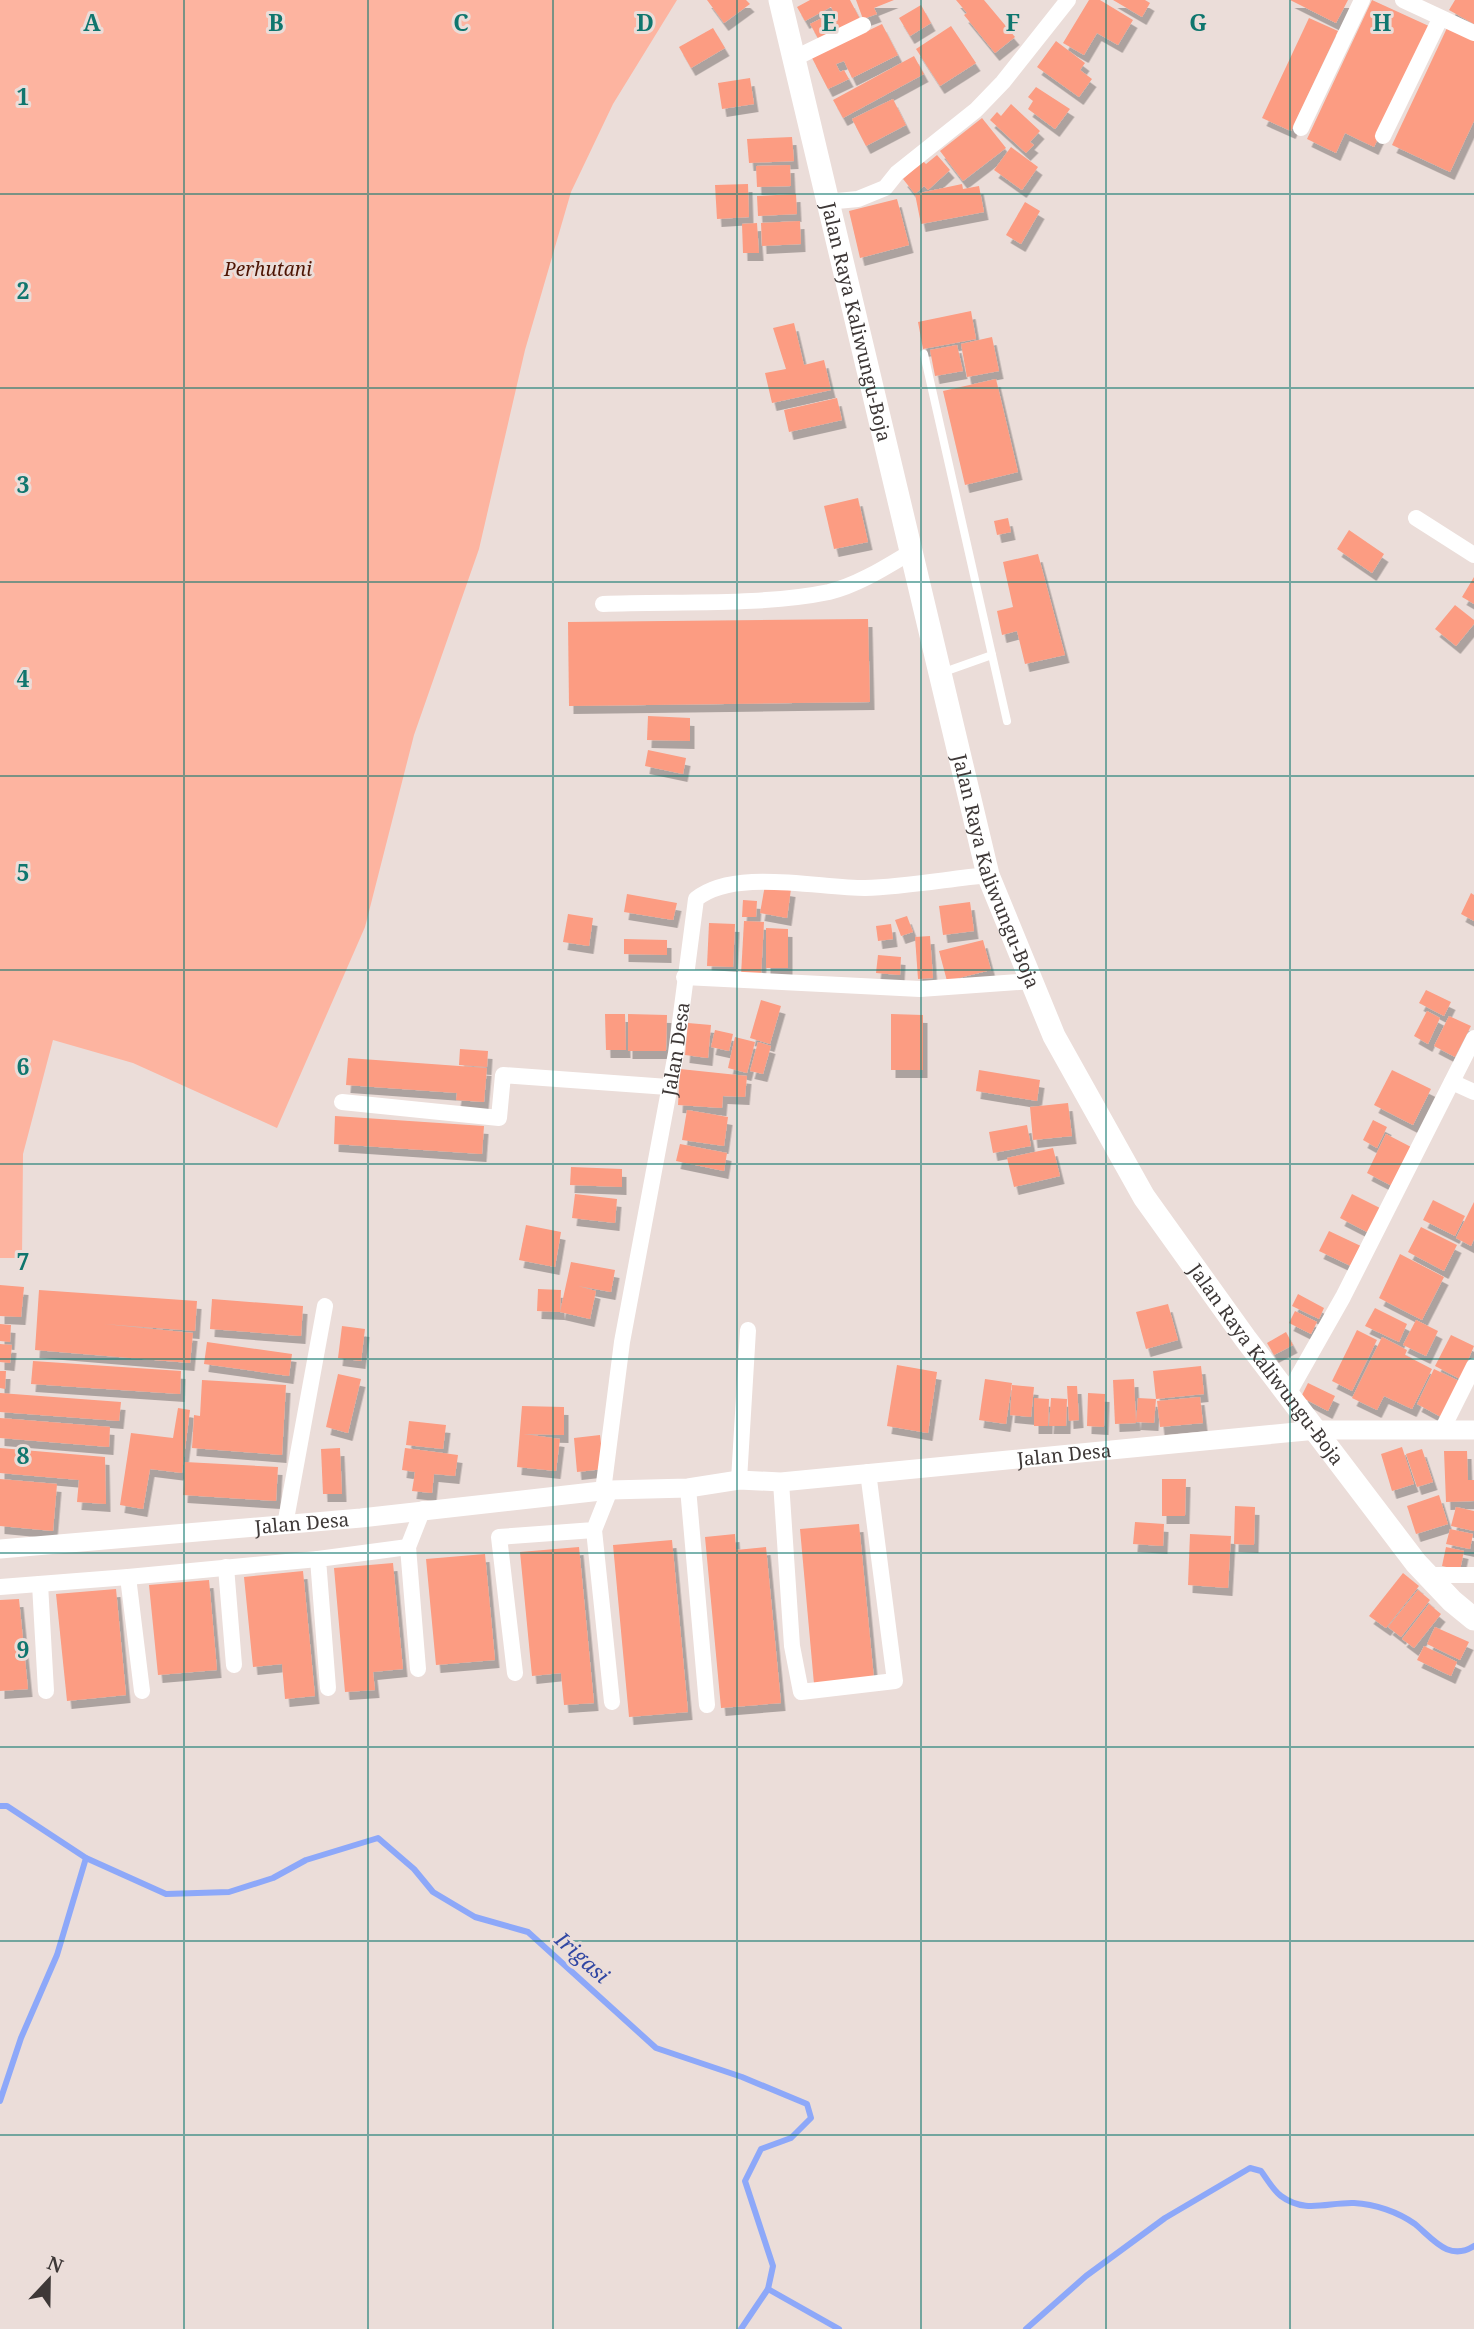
<svg xmlns="http://www.w3.org/2000/svg" width="1474" height="2329" font-family="'Noto Serif',serif">
  <defs>
    <filter id="shadow"><feDropShadow dx="4.5" dy="8" stdDeviation="0" flood-color="#0004"/></filter>
  </defs>
  <rect width="100%" height="100%" fill="#ebddd9"/>
  <polygon fill="#fdb4a0" points="0,0 677,0 613,104 571,192 525,350 479,549 414,735 365,927 277,1128 133,1063 53,1040 23,1154 22,1258 0,1258"/>
  <g fill="none" stroke-linecap="round" stroke-linejoin="round">
    <g stroke="#8da8f9" stroke-width="6">
      <polyline points="0,1806 7,1806 86,1858 166,1894 229,1892 273,1878 306,1860 378,1838 414,1869 433,1892 475,1917 528,1932 656,2048 742,2077 807,2104 811,2118 791,2138 761,2149 745,2181 773,2266 768,2289 741,2329"/>
      <polyline points="0,2101 21,2038 57,1955 86,1858"/>
      <polyline points="768,2289 839,2329"/>
      <path d="M1026 2329 1086 2276 1165 2218 1250 2168 1261 2171C1267 2179 1273 2190 1281 2196 1305 2214 1328 2202 1354 2203 1375 2204 1398 2212 1415 2224 1433 2239 1449 2262 1474 2246"/>
    </g>
  </g>
  <g fill="#fc9c82" filter="url(#shadow)">
    <polygon points="707,0 746,0 750,4 724,23"/>
    <polygon points="810,0 850,0 860,19 819,40 810,24 834,12 831,7 805,21 797,7"/>
    <polygon points="856,0 894,0 874,8 877,14 863,19"/>
    <polygon points="956,0 984,0 1015,37 995,53 964,15 967,13"/>
    <polygon points="1089,0 1100,0 1133,20 1118,45 1097,33 1084,55 1063,43"/>
    <polygon points="1113,0 1145,0 1150,3 1142,17"/>
    <polygon points="1290,0 1348,0 1336,23"/>
    <polygon points="1372,0 1431,27 1374,147 1345,133 1336,153 1307,139"/>
    <polygon points="1455,0 1474,0 1474,24 1449,10"/>
    <polygon points="921,5 931,23 910,36 899,18"/>
    <polygon points="1309,18 1338,31 1291,131 1262,118"/>
    <polygon points="882,24 898,55 852,78 844,61 836,64 840,72 844,70 849,79 828,89 812,58"/>
    <polygon points="951,26 976,63 940,86 916,49"/>
    <polygon points="713,28 725,48 691,68 679,47"/>
    <polygon points="1447,28 1474,41 1474,121 1450,172 1392,145"/>
    <polygon points="1056,41 1085,63 1080,70 1092,79 1079,97 1037,67"/>
    <polygon points="914,56 924,74 843,118 833,100"/>
    <polygon points="750,78 754,104 722,109 718,83"/>
    <polygon points="1036,87 1070,109 1055,129 1028,109 1033,101 1028,97"/>
    <polygon points="893,99 906,125 866,146 852,119"/>
    <polygon points="1011,104 1040,131 1030,142 1034,145 1026,153 990,120 997,112 1001,116"/>
    <polygon points="982,118 1006,148 963,181 940,151"/>
    <polygon points="792,137 794,161 749,163 747,139"/>
    <polygon points="1011,147 1038,167 1022,190 994,170"/>
    <polygon points="937,155 950,170 928,190 924,186 915,194 903,179 923,161 926,164"/>
    <polygon points="790,165 791,186 757,187 756,166"/>
    <polygon points="748,184 749,217 717,219 715,185"/>
    <polygon points="962,184 963,189 979,186 984,212 921,224 915,194"/>
    <polygon points="796,194 797,214 758,216 757,196"/>
    <polygon points="897,199 909,245 860,258 849,211"/>
    <polygon points="1025,202 1040,211 1021,244 1006,235"/>
    <polygon points="800,221 801,244 762,246 761,223"/>
    <polygon points="757,223 759,253 743,253 742,224"/>
    <polygon points="971,311 976,339 923,349 918,322"/>
    <polygon points="794,323 804,365 824,360 831,390 772,403 765,373 786,369 773,328"/>
    <polygon points="992,337 999,371 967,377 961,344"/>
    <polygon points="957,345 963,371 935,376 930,350"/>
    <polygon points="996,379 1018,472 965,485 943,391"/>
    <polygon points="837,398 842,420 789,432 784,410"/>
    <polygon points="858,498 868,542 834,549 824,506"/>
    <polygon points="1008,518 1011,532 997,535 994,521"/>
    <polygon points="1349,530 1384,554 1372,573 1337,549"/>
    <polygon points="1038,554 1065,655 1025,664 1017,631 1002,635 997,611 1013,607 1003,562"/>
    <polygon points="1474,577 1474,604 1462,597"/>
    <polygon points="1455,605 1474,620 1474,624 1456,646 1435,629"/>
    <polygon points="868,619 870,702 569,706 568,622"/>
    <polygon points="648,716 690,718 690,741 647,740"/>
    <polygon points="648,750 686,758 683,774 645,766"/>
    <polygon points="765,885 791,889 787,918 760,913"/>
    <polygon points="1471,893 1474,895 1474,921 1461,914"/>
    <polygon points="627,894 677,903 673,920 624,912"/>
    <polygon points="743,900 757,901 756,917 742,917"/>
    <polygon points="970,902 974,931 943,935 939,906"/>
    <polygon points="568,914 593,918 589,946 563,942"/>
    <polygon points="907,916 913,932 901,936 895,920"/>
    <polygon points="744,921 764,922 761,976 741,975"/>
    <polygon points="709,923 735,924 733,967 707,966"/>
    <polygon points="891,924 893,939 878,941 876,926"/>
    <polygon points="766,928 788,929 788,968 766,968"/>
    <polygon points="930,936 933,978 918,979 915,937"/>
    <polygon points="624,939 667,940 667,955 624,954"/>
    <polygon points="983,940 991,970 947,981 939,951"/>
    <polygon points="878,955 901,957 900,975 876,973"/>
    <polygon points="1426,990 1451,1002 1444,1016 1419,1003"/>
    <polygon points="761,1000 781,1006 770,1044 750,1038"/>
    <polygon points="1427,1011 1440,1018 1428,1044 1414,1036"/>
    <polygon points="605,1014 625,1014 626,1050 606,1050"/>
    <polygon points="628,1014 667,1015 666,1051 628,1051"/>
    <polygon points="891,1014 923,1015 923,1070 891,1070"/>
    <polygon points="1449,1016 1471,1026 1455,1057 1434,1046"/>
    <polygon points="688,1023 711,1025 708,1058 685,1055"/>
    <polygon points="715,1030 733,1034 729,1051 711,1047"/>
    <polygon points="735,1037 755,1042 747,1073 728,1068"/>
    <polygon points="758,1042 771,1046 763,1074 750,1071"/>
    <polygon points="460,1049 488,1051 487,1067 459,1065"/>
    <polygon points="348,1058 487,1068 484,1102 456,1100 457,1093 346,1085"/>
    <polygon points="680,1069 747,1076 745,1097 723,1096 722,1108 678,1105"/>
    <polygon points="979,1070 1040,1080 1037,1101 976,1091"/>
    <polygon points="1392,1070 1431,1089 1413,1125 1374,1105"/>
    <polygon points="1068,1103 1072,1136 1033,1140 1030,1107"/>
    <polygon points="687,1110 728,1117 724,1146 682,1140"/>
    <polygon points="335,1116 484,1126 482,1154 334,1144"/>
    <polygon points="1373,1120 1387,1127 1377,1148 1363,1140"/>
    <polygon points="1027,1125 1031,1146 993,1153 989,1132"/>
    <polygon points="1386,1134 1413,1148 1394,1187 1367,1173"/>
    <polygon points="680,1144 727,1153 724,1171 676,1161"/>
    <polygon points="1053,1148 1060,1176 1014,1187 1007,1158"/>
    <polygon points="571,1167 622,1169 622,1187 570,1185"/>
    <polygon points="575,1194 617,1199 615,1223 572,1218"/>
    <polygon points="1352,1194 1384,1210 1371,1234 1340,1218"/>
    <polygon points="1433,1200 1465,1216 1455,1236 1423,1220"/>
    <polygon points="1474,1202 1474,1239 1471,1246 1456,1238"/>
    <polygon points="526,1225 561,1232 555,1267 519,1260"/>
    <polygon points="1421,1227 1457,1245 1444,1271 1408,1252"/>
    <polygon points="1329,1231 1363,1247 1353,1267 1319,1251"/>
    <polygon points="1400,1254 1444,1277 1422,1320 1379,1298"/>
    <polygon points="571,1262 615,1270 611,1292 578,1286 596,1291 590,1319 560,1312 537,1311 538,1289 561,1290 560,1312"/>
    <polygon points="0,1285 24,1287 21,1317 0,1316"/>
    <polygon points="39,1290 197,1301 195,1331 104,1324 193,1333 190,1363 35,1350"/>
    <polygon points="1298,1294 1324,1308 1319,1319 1292,1306"/>
    <polygon points="212,1299 303,1306 301,1336 210,1329"/>
    <polygon points="1168,1304 1178,1340 1146,1349 1136,1312"/>
    <polygon points="1375,1308 1407,1324 1399,1342 1365,1326"/>
    <polygon points="1295,1311 1317,1322 1311,1334 1289,1323"/>
    <polygon points="1416,1320 1438,1331 1426,1356 1403,1345"/>
    <polygon points="0,1324 11,1325 10,1342 0,1341"/>
    <polygon points="342,1326 365,1329 361,1361 338,1358"/>
    <polygon points="1357,1330 1377,1340 1352,1391 1332,1381"/>
    <polygon points="1286,1332 1293,1345 1274,1355 1267,1343"/>
    <polygon points="1451,1335 1474,1346 1460,1379 1435,1366"/>
    <polygon points="1382,1337 1407,1350 1405,1355 1432,1369 1412,1409 1384,1396 1377,1410 1352,1398"/>
    <polygon points="207,1342 292,1354 289,1376 204,1364"/>
    <polygon points="0,1344 12,1345 10,1363 0,1362"/>
    <polygon points="33,1361 181,1371 180,1394 31,1384"/>
    <polygon points="897,1365 937,1372 928,1433 887,1426"/>
    <polygon points="1201,1366 1204,1394 1156,1399 1154,1423 1136,1422 1138,1398 1156,1399 1153,1371"/>
    <polygon points="1434,1369 1459,1381 1441,1417 1417,1404"/>
    <polygon points="0,1371 6,1371 5,1389 0,1388"/>
    <polygon points="338,1374 361,1379 348,1433 326,1427"/>
    <polygon points="985,1379 1012,1383 1006,1424 979,1420"/>
    <polygon points="1134,1379 1136,1423 1115,1424 1113,1380"/>
    <polygon points="202,1380 286,1385 282,1455 192,1448 194,1415 200,1416"/>
    <polygon points="1308,1383 1335,1396 1328,1411 1301,1397"/>
    <polygon points="1012,1385 1034,1387 1031,1417 1010,1415"/>
    <polygon points="1067,1386 1077,1386 1079,1420 1069,1421"/>
    <polygon points="0,1393 121,1402 119,1421 0,1412"/>
    <polygon points="1088,1393 1105,1394 1104,1427 1087,1426"/>
    <polygon points="1200,1397 1203,1423 1160,1427 1157,1401"/>
    <polygon points="1034,1398 1049,1399 1048,1426 1034,1426"/>
    <polygon points="1051,1398 1067,1399 1066,1426 1049,1426"/>
    <polygon points="522,1406 564,1407 564,1435 524,1434 560,1439 556,1471 517,1467"/>
    <polygon points="178,1408 190,1410 182,1473 150,1469 143,1509 120,1505 131,1433 173,1438"/>
    <polygon points="0,1418 110,1427 109,1447 0,1438"/>
    <polygon points="409,1421 446,1425 443,1449 406,1445"/>
    <polygon points="600,1435 604,1469 577,1472 574,1438"/>
    <polygon points="1402,1447 1414,1484 1392,1491 1381,1454"/>
    <polygon points="0,1448 105,1457 106,1504 77,1502 79,1480 0,1473"/>
    <polygon points="340,1448 342,1494 323,1494 321,1449"/>
    <polygon points="405,1448 458,1455 455,1476 434,1474 432,1493 412,1491 415,1472 402,1470"/>
    <polygon points="1422,1449 1433,1482 1417,1487 1406,1454"/>
    <polygon points="1444,1451 1467,1451 1468,1480 1474,1480 1474,1501 1446,1502"/>
    <polygon points="185,1462 278,1467 276,1501 183,1495"/>
    <polygon points="0,1479 57,1484 53,1531 0,1526"/>
    <polygon points="1162,1479 1186,1479 1185,1516 1162,1516"/>
    <polygon points="1439,1495 1448,1524 1416,1534 1407,1506"/>
    <polygon points="1235,1506 1255,1507 1254,1545 1234,1544"/>
    <polygon points="1456,1507 1474,1511 1474,1531 1451,1526"/>
    <polygon points="1135,1522 1164,1524 1163,1546 1133,1544"/>
    <polygon points="859,1524 874,1679 814,1684 800,1529"/>
    <polygon points="1450,1529 1473,1534 1470,1549 1446,1544"/>
    <polygon points="735,1534 736,1550 766,1547 781,1703 721,1708 705,1537"/>
    <polygon points="1190,1534 1231,1536 1228,1588 1188,1585"/>
    <polygon points="672,1540 688,1712 629,1717 613,1545"/>
    <polygon points="579,1547 594,1703 564,1705 561,1673 532,1676 520,1552"/>
    <polygon points="1446,1547 1464,1551 1460,1570 1442,1566"/>
    <polygon points="485,1554 495,1660 436,1665 426,1559"/>
    <polygon points="393,1563 403,1669 373,1672 375,1690 345,1692 334,1568"/>
    <polygon points="303,1571 315,1696 285,1699 282,1664 253,1667 244,1577"/>
    <polygon points="1403,1573 1419,1586 1386,1628 1369,1616"/>
    <polygon points="209,1580 217,1670 158,1675 149,1585"/>
    <polygon points="116,1589 126,1695 67,1701 56,1594"/>
    <polygon points="1418,1590 1430,1600 1401,1637 1388,1627"/>
    <polygon points="19,1599 28,1689 0,1691 0,1600"/>
    <polygon points="1429,1604 1441,1614 1414,1648 1402,1639"/>
    <polygon points="1435,1627 1469,1642 1460,1660 1427,1644"/>
    <polygon points="1424,1646 1457,1662 1451,1676 1417,1660"/>
  </g>
  <g fill="none" stroke-linecap="round" stroke-linejoin="round">
    <g stroke="#fff" stroke-width="8">
      <polyline points="924,354 992,655 944,672"/>
      <polyline points="992,655 1007,721"/>
    </g>
    <g stroke="#fff" stroke-width="16">
      <polyline points="1403,0 1474,33"/>
      <polyline points="795,58 863,25"/>
      <polyline points="1301,128 1362,0"/>
      <polyline points="1383,136 1440,19"/>
      <polyline points="826,202 858,199 885,188 897,173 976,110 1003,82 1068,0"/>
      <polyline points="1416,518 1474,555"/>
      <path d="M603 604C672 601 762 606 829 592 858 585 886 567 911 552"/>
      <polyline points="684,977 920,989 1032,981"/>
      <polyline points="1452,1082 1474,1092"/>
      <polyline points="342,1102 499,1118 503,1075 668,1087"/>
      <polyline points="1288,1394 1343,1297 1474,1038"/>
      <polyline points="1442,1430 1474,1366"/>
      <polyline points="739,1480 748,1330"/>
      <polyline points="781,1482 792,1646 801,1692 895,1681 868,1472"/>
      <polyline points="688,1488 707,1705"/>
      <path id="s1" d="M603 1491 622 1342 676 1053 696 899C734 868 817 888 865 888 906 887 947 879 988 875"/>
      <polyline points="285,1525 325,1306"/>
      <polyline points="594,1530 612,1702"/>
      <polyline points="226,1567 234,1665"/>
      <polyline points="1428,1575 1474,1575"/>
      <polyline points="40,1584 46,1691"/>
      <polyline points="0,1587 128,1577"/>
      <polyline points="418,1669 408,1547 423,1509"/>
      <polyline points="515,1673 499,1537 594,1530 610,1490"/>
      <polyline points="328,1688 318,1559 408,1547"/>
      <polyline points="142,1691 128,1577 318,1559"/>
    </g>
    <path stroke="#fff" stroke-width="19" id="s2" d="M0 1549 361 1518 610 1490 688 1488 739 1480 781 1482 1317 1430H1474"/>
    <path stroke="#fff" stroke-width="23" id="s3" d="M780 0 988 875 1054 1036 1144 1197 1245 1338 1416 1563 1452 1601 1474 1619"/>
  </g>
  <path fill="none" stroke="#0f766e" stroke-width="2" stroke-opacity="0.55" d="M184 0V2329M368 0V2329M553 0V2329M737 0V2329M921 0V2329M1106 0V2329M1290 0V2329M0 194H1474M0 388H1474M0 582H1474M0 776H1474M0 970H1474M0 1164H1474M0 1359H1474M0 1553H1474M0 1747H1474M0 1941H1474M0 2135H1474"/>
  <g text-anchor="middle" stroke-width="6" stroke-linejoin="round" paint-order="stroke">
    <g font-size="19" font-style="italic" fill="#4d1403" stroke="#ebddd9">
      <text x="268" y="276">Perhutani</text>
    </g>
    <g font-size="19" fill="#3e3837" stroke="#ebddd9">
      <text dy="7" stroke="none"><textPath href="#s3" startOffset="331">Jalan Raya Kaliwungu-Boja</textPath></text>
      <text dy="7" stroke="none"><textPath href="#s3" startOffset="898">Jalan Raya Kaliwungu-Boja</textPath></text>
      <text dy="7" stroke="none"><textPath href="#s1" startOffset="448">Jalan Desa</textPath></text>
      <text dy="7" stroke="none"><textPath href="#s3" startOffset="1465">Jalan Raya Kaliwungu-Boja</textPath></text>
      <text dy="7" stroke="none"><textPath href="#s2" startOffset="1069">Jalan Desa</textPath></text>
      <text dy="7" stroke="none"><textPath href="#s2" startOffset="303">Jalan Desa</textPath></text>
    </g>
    <g font-size="21" font-style="italic" fill="#3147a3" stroke="#ebddd9">
      <text transform="translate(582 1958) rotate(42)" y="7">Irigasi</text>
    </g>
  </g>
  <g font-size="23" text-anchor="middle" font-weight="bold" fill="#0f766e" stroke="#ebddd9" stroke-width="6" stroke-linejoin="round" paint-order="stroke">
    <text x="92" y="31">A</text>
    <text x="276" y="31">B</text>
    <text x="461" y="31">C</text>
    <text x="645" y="31">D</text>
    <text x="829" y="31">E</text>
    <text x="1013" y="31">F</text>
    <text x="1198" y="31">G</text>
    <text x="1382" y="31">H</text>
    <text x="23" y="105">1</text>
    <text x="23" y="299">2</text>
    <text x="23" y="493">3</text>
    <text x="23" y="687">4</text>
    <text x="23" y="881">5</text>
    <text x="23" y="1075">6</text>
    <text x="23" y="1270">7</text>
    <text x="23" y="1464">8</text>
    <text x="23" y="1658">9</text>
  </g>
  <g transform="translate(49 2280) rotate(22)" stroke="#ebddd9" stroke-width="5" paint-order="stroke">
  <path d="M0-5L12 26L0 18L-12 26Z" fill="#3e3837"/>
  <text y="-10" font-size="19" font-weight="bold" text-anchor="middle" fill="#3e3837">N</text>
  </g>
</svg>
